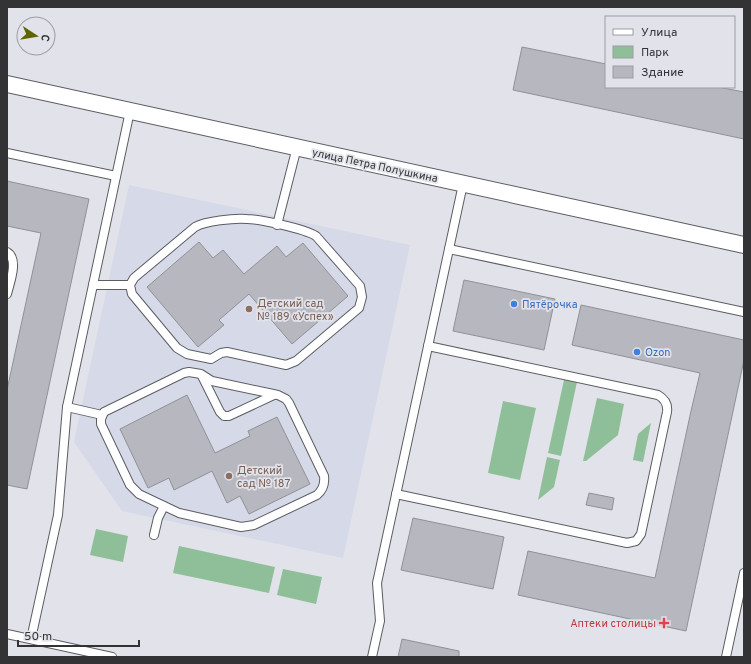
<svg xmlns="http://www.w3.org/2000/svg" width="751" height="664" font-family="Overpass,sans-serif">
  <rect width="100%" height="100%" fill="#e2e3ea"/>
  <polygon fill="#d6d9e7" points="129,185 410,245 343,558 122,511 74,442"/>
  <g fill="#8ebf98">
    <polygon points="564,380 577,382 561,456 548,453"/>
    <polygon points="597,398 624,404 618,435 586,461 583,461"/>
    <polygon points="503,401 536,408 520,480 488,473"/>
    <polygon points="651,423 643,462 633,460 638,434"/>
    <polygon points="547,457 560,460 554,487 538,500"/>
    <polygon points="96,529 128,536 123,562 90,555"/>
    <polygon points="179,546 275,567 269,593 173,573"/>
    <polygon points="283,569 322,577 316,604 277,595"/>
  </g>
  <g fill="#b7b8bf" stroke="#909198">
    <polygon points="522,47 606,64 606,87 718,87 744,92 744,139 513,90"/>
    <polygon points="7,181 89,199 27,489 7,485 7,390 41,233 7,226"/>
    <polygon points="199,242 213,258 223,250 244,274 277,246 286,257 303,243 348,296 292,344 249,294 219,320 224,325 198,347 147,287"/>
    <polygon points="464,280 555,299 544,350 453,331"/>
    <polygon points="581,305 744,340 744,360 686,631 518,595 528,551 655,578 691,411 700,373 572,345"/>
    <polygon points="187,395 215,453 250,436 248,431 277,417 310,484 249,514 240,496 227,503 212,471 174,490 169,478 148,488 120,429"/>
    <polygon points="589,493 614,498 612,510 586,505"/>
    <polygon points="413,518 504,537 493,589 401,570"/>
    <polygon points="402,639 459,651 459,657 398,657"/>
  </g>
  <g fill="none" stroke-linecap="round" stroke-linejoin="round">
    <g stroke="#5c5d63" stroke-width="10">
      <g id="lane">
        <polyline points="7,153 116,176"/>
        <polyline points="277,225 297,147"/>
        <polyline points="449,249 463,184"/>
        <path d="M7 252C19 259 10 282 7 294"/>
        <path d="M93 285H130L134 278 195 227C205 221 234 218 247 219 260 219 305 229 316 236L360 286 362 297 359 308 296 361 286 365 227 352 221 353 211 359 187 354 177 348 132 294 130 285"/>
        <path d="M189 372 201 374 212 381 278 395 286 399 289 403 324 476C325 484 323 490 317 495L254 525 241 527 179 513 139 494 130 485 101 424V419L104 412 184 373Z"/>
        <polyline points="202,376 220,412 224,416 229,416 274,395"/>
        <polyline points="67,407 102,415"/>
        <path d="M396 494 627 543 636 541 641 534 667 412C668 405 665 399 658 395L428 346"/>
        <polyline points="154,535 158,518 164,506"/>
        <polyline points="7,634 112,657"/>
        <polyline points="31,639 58,515 67,407 130,111"/>
        <polyline points="372,657 380,621 377,583 449,249 744,312"/>
        <polyline points="726,657 744,573"/>
      </g>
    </g>
    <g stroke="#5c5d63" stroke-width="18">
      <polyline id="street" points="7,84 744,245"/>
    </g>
    <use href="#lane" stroke="#fff" stroke-width="8"/>
    <use href="#street" stroke="#fff" stroke-width="16"/>
  </g>
  <g fill="#3f7fe0" stroke="#e2e3ea" stroke-width="1.5">
    <circle cx="514" cy="304" r="4"/>
    <circle cx="637" cy="352" r="4"/>
  </g>
  <g fill="#8d6e63" stroke="#e2e3ea" stroke-width="1.5">
    <circle cx="249" cy="309" r="4"/>
    <circle cx="229" cy="476" r="4"/>
  </g>
  <path fill="#e0444e" stroke="#e2e3ea" stroke-width="1.5" d="M662 617h4v4h4v4h-4v4h-4v-4h-4v-4h4z"/>
  <g text-anchor="middle" stroke-width="3.5" stroke-linejoin="round" paint-order="stroke">
    <g font-size="11" fill="#333336" stroke="#e2e3ea">
      <text transform="translate(375 165) rotate(12)" y="4">улица Петра Полушкина</text>
    </g>
    <g font-size="11" fill="#785e54" stroke="#e2e3ea" text-anchor="start">
      <text x="257" y="307">Детский сад<tspan x="257" dy="13">№ 189 «Успех»</tspan></text>
      <text x="237" y="474">Детский<tspan x="237" dy="13">сад № 187</tspan></text>
    </g>
    <g font-size="11" fill="#366cbe" stroke="#e2e3ea" text-anchor="start">
      <text x="522" y="308">Пятёрочка</text>
      <text x="645" y="356">Ozon</text>
    </g>
    <g font-size="11" fill="#be3a42" stroke="#e2e3ea" text-anchor="end">
      <text x="656" y="627">Аптеки столицы</text>
    </g>
  </g>
  <rect width="751" height="664" fill="none" stroke="#333336" stroke-width="16"/>
  <rect x="605" y="16" width="130" height="72" fill="#e2e3ea" stroke="#9c9da2"/>
  <rect x="613" y="29" width="20" height="6" fill="#ffffff" stroke="#9c9da2"/>
  <text x="641" y="36" font-size="12" fill="#333336">Улица</text>
  <rect x="613" y="46" width="20" height="12" fill="#8ebf98" stroke="#9c9da2"/>
  <text x="641" y="56" font-size="12" fill="#333336">Парк</text>
  <rect x="613" y="66" width="20" height="12" fill="#b7b8bf" stroke="#9c9da2"/>
  <text x="641" y="76" font-size="12" fill="#333336">Здание</text>
  <g transform="translate(36 36) rotate(102)"><circle r="19" fill="#e2e3ea" stroke="#9c9da2"/>
  <path d="M0-3L7 15L0 10L-7 15Z" fill="#5f6300"/>
  <text y="-6" font-size="11" font-weight="bold" text-anchor="middle" fill="#333336">С</text>
  </g>
  <path d="M18 640v6h121v-6" fill="none" stroke="#333336" stroke-width="2"/>
  <text x="24" y="640" font-size="12" fill="#333336" stroke="#e2e3ea" stroke-width="3" paint-order="stroke">50 m</text>
</svg>
